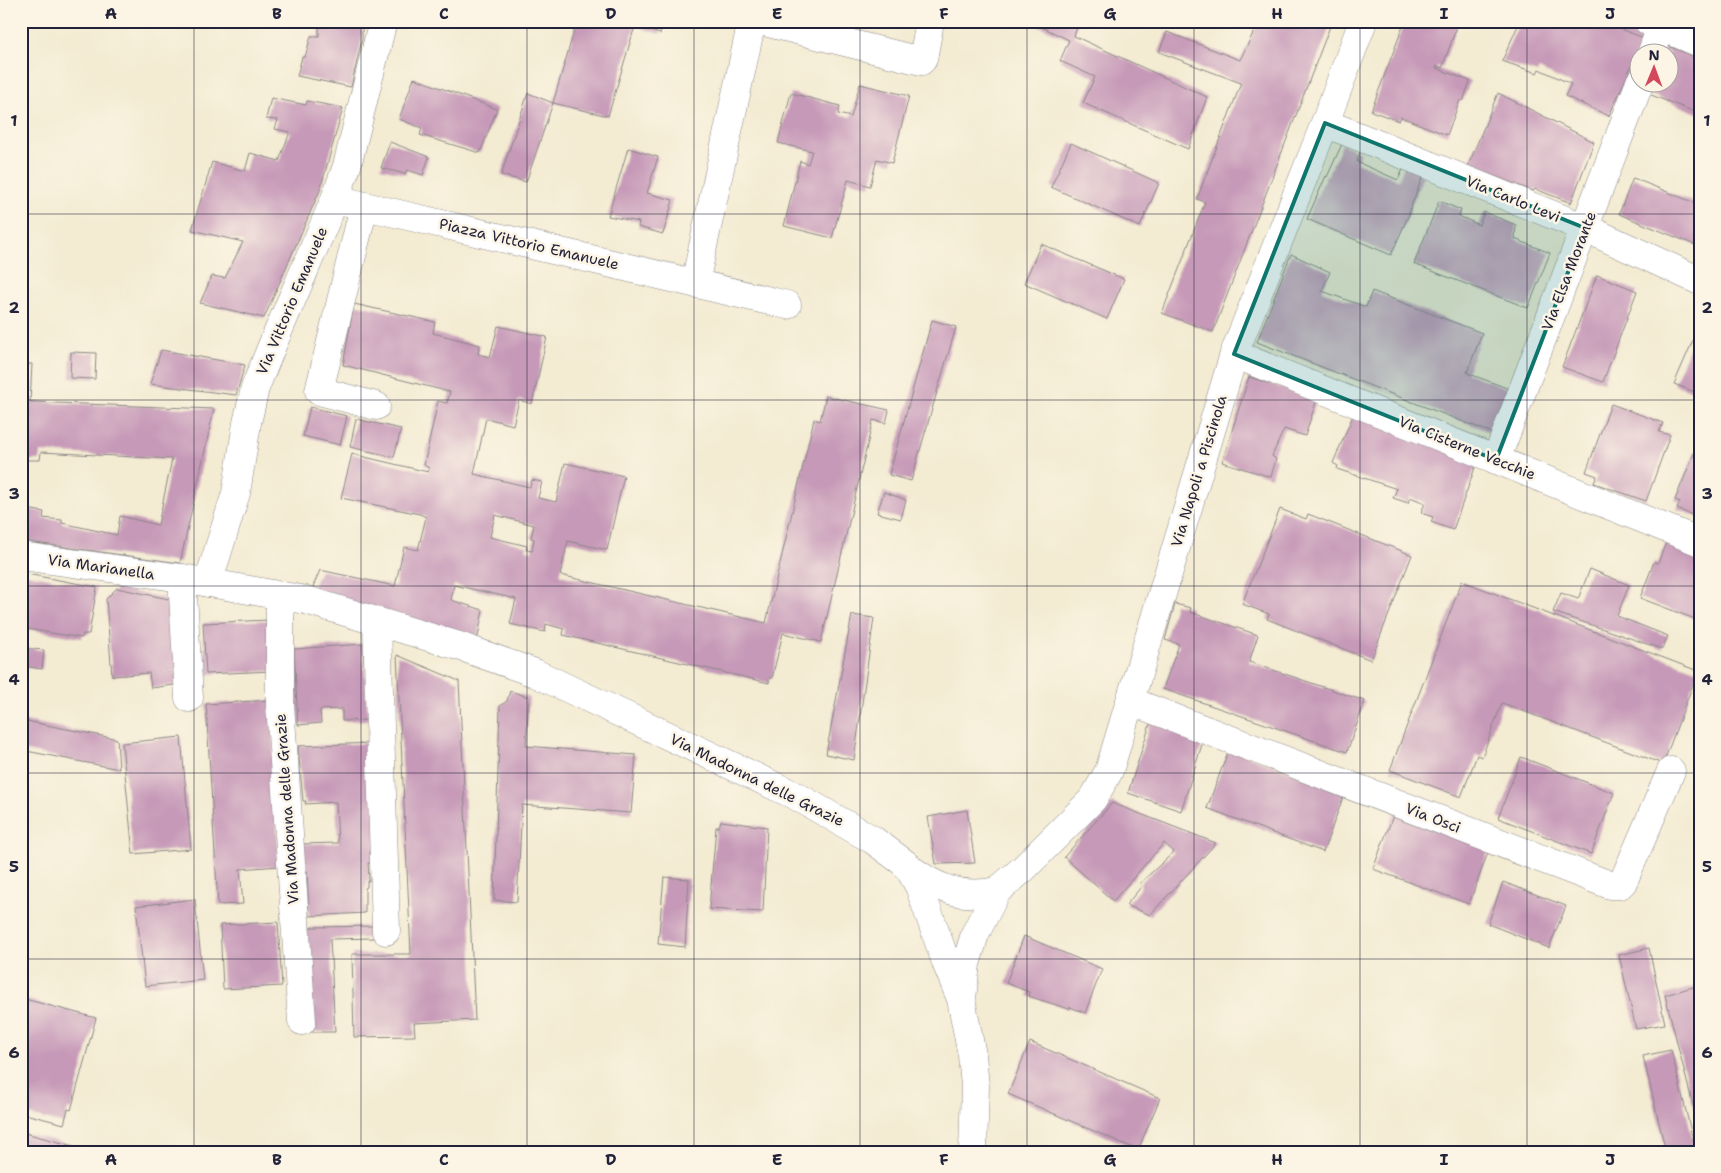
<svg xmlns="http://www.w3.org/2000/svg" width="1721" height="1173" font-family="'Shantell Sans',sans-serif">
  <rect width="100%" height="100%" fill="#fcf5e5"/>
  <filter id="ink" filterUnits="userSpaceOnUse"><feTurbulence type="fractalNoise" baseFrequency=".02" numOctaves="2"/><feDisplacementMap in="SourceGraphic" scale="10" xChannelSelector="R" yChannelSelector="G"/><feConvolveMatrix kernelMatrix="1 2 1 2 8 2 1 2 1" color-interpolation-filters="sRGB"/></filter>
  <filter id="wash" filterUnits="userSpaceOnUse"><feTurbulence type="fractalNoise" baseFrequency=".0096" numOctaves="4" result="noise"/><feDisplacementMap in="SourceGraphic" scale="20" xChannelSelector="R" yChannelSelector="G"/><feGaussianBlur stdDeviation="1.12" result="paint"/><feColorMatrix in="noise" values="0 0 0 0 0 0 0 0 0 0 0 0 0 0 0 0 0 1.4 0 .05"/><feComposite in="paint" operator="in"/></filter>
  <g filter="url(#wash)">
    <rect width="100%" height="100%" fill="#f3ebd2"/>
    <g id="blocks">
      <g fill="#c699b8" fill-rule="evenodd">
        <polygon points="295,21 365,21 364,26 362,28 362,39 351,87 297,76 302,57 305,57 311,36 319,36 319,24 294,24"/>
        <polygon points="577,21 664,21 660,34 635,26 608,116 553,103 526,182 501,175 528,93 553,103"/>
        <polygon points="1029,21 1079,21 1074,36 1207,97 1188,149 1083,103 1095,77 1060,61 1069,40"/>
        <polygon points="1259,21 1332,21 1213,332 1162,313 1205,202 1197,199 1241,83 1159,52 1167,32 1240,60"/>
        <polygon points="1405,21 1459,21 1442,68 1437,66 1436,68 1470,81 1463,101 1460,100 1447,135 1401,117 1399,121 1371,111"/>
        <polygon points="1520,21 1599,21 1644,38 1609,116 1565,96 1571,84 1539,69 1537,73 1502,61"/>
        <polygon points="1666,45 1700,59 1700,114 1646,93 1651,82 1668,82 1668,52 1663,52"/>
        <polygon points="414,78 497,109 480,153 420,135 422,128 399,119"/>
        <polygon points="860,84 909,96 892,163 877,159 870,186 848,180 832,238 784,226 800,161 808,164 812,151 778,143 791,93 840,106 838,114 851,117"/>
        <polygon points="1498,93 1594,142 1571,203 1535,189 1533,191 1468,166"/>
        <polygon points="271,98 306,105 307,101 343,108 320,190 264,318 200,303 212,276 225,278 243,242 192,230 212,162 245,171 250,153 279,161 290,132 275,129 278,120 266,119"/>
        <polygon points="390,142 429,157 423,175 407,170 405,174 381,168"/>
        <polygon points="1071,143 1159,183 1140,227 1051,187"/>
        <polygon points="1342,144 1360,152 1357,162 1398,180 1411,152 1429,160 1409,212 1410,212 1391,255 1307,219 1326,176 1327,177"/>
        <polygon points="628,148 658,157 647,193 673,200 663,234 638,227 639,222 608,216"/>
        <polygon points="1633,178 1700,205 1700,247 1619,214"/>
        <polygon points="1439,201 1461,210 1459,216 1479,225 1484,212 1516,225 1515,239 1550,253 1528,308 1414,264"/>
        <polygon points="1041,244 1124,279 1107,319 1024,283"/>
        <polygon points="1291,254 1330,272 1322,291 1366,307 1372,291 1482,333 1467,373 1512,390 1495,434 1257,342"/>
        <polygon points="1597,275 1637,291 1603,382 1562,367"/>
        <path d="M354 304 435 322 433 333 480 345 478 354 490 357 498 326 547 337 532 404 519 400 513 425 486 418 474 474 530 487 532 480 542 482 538 498 556 502 565 463 624 476 607 550 568 541 560 575 766 623 814 419 820 421 826 396 889 410 886 423 873 420 821 642 783 633 772 678H769V683L563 635 564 629 546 624 545 632 510 624 516 599 454 585 451 600 483 610 476 647 312 589 320 570 395 586 404 547 418 550 426 517 420 514 341 498 352 454 428 472 429 468 424 465 438 401 447 403 450 392 343 365ZM495 515 534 525 531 538 534 539 532 551 526 550 527 546 490 537Z"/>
        <polygon points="932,320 956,327 911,481 889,475"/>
        <polygon points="1697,331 1700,332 1700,394 1674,384"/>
        <polygon points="161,350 245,365 236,395 150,384"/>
        <polygon points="71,352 96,353 95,379 70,378"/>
        <polygon points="21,364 32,364 30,402 214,409 180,563 21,541 21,508 44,512 43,518 62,520 62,523 117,535 120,516 158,525 172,459 41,452 40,460 21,460"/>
        <polygon points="1249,377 1317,399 1305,436 1284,429 1272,456 1276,459 1271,477 1222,462"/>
        <polygon points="1611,404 1663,423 1659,432 1670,435 1646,501 1594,483 1597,476 1586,472"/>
        <polygon points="310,407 347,416 340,445 303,436"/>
        <polygon points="1355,411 1478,459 1453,530 1431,522 1433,517 1421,513 1425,503 1410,497 1408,503 1393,498 1397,489 1337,469 1338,466 1333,463"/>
        <polygon points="356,419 401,429 394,457 350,447"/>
        <polygon points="1695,451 1700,453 1700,518 1677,509 1680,502 1675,500"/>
        <polygon points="884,492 906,500 901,519 877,513"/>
        <polygon points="1280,509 1306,519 1308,514 1412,555 1371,660 1267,619 1269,614 1242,604"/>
        <polygon points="1666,542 1700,555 1700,621 1640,598 1654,562 1658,563"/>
        <polygon points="1590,569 1629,585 1617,616 1668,636 1662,649 1553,612 1561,593 1578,599"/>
        <polygon points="21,573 97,587 89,634 83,634 82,638 21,628"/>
        <polygon points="1462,581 1698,671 1663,764 1502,703 1482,757 1477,755 1461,797 1390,770"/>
        <polygon points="117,588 178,601 181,684 151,688 149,673 112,676 106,599"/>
        <polygon points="1175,604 1191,608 1190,612 1258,635 1249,662 1365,701 1347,752 1163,689 1179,644 1165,640"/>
        <polygon points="852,615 874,618 854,760 826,754"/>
        <polygon points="269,620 272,671 206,674 203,623"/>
        <polygon points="363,644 368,720 342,721 342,709 320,710 321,723 298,725 294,649"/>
        <polygon points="21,648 44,650 42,669 24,666 22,678"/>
        <polygon points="397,655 459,681 475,1020 414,1023 415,1036 354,1037 352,954 411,954"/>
        <polygon points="510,691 529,697 526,746 636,755 631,813 522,805 517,902 494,900 500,706 507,701"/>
        <polygon points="271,700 279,866 240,869 243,904 218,905 206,704"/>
        <polygon points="1152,718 1205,735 1181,811 1128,793"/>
        <polygon points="21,720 117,739 119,769 21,750"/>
        <polygon points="181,737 191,849 133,854 122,743"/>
        <polygon points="373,743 377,863 368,863 369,881 367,881 367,887 365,888 365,913 309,916 307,871 302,872 301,844 338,843 336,802 305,804 306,801 303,801 298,746"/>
        <polygon points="1229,749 1345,792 1323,852 1207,808"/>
        <polygon points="1521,757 1614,793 1591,854 1498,818"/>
        <polygon points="1112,803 1216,843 1150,915 1126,905 1141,887 1140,883 1174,852 1164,843 1113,901 1064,857"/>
        <polygon points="967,810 975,863 936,864 928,817"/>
        <polygon points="1394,813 1490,847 1469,904 1373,869"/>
        <polygon points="721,821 767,827 763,912 709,909 716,827 719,827"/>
        <polygon points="664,877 689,879 685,947 658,944"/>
        <polygon points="1503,882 1566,906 1549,948 1488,924"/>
        <polygon points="195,899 203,980 145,986 136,906"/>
        <polygon points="278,922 282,986 223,989 220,925"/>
        <polygon points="374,926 374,938 330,939 335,1032 311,1032 306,931 312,927"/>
        <polygon points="1024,936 1102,969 1085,1013 1070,1007 1069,1009 1028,996 1029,992 1006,983"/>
        <polygon points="1649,948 1665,1024 1636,1029 1619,955"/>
        <polygon points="1700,985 1700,1129 1699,1129 1665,995"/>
        <polygon points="21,998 96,1018 71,1110 68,1109 64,1124 21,1113"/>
        <polygon points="1030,1042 1160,1098 1138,1150 1008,1094"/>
        <polygon points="1671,1050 1696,1152 1666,1152 1643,1056"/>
        <polygon points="21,1132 93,1151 92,1152 21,1152"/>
      </g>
    </g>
  </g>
  <g filter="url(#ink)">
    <use href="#blocks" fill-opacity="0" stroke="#8a8686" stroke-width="1"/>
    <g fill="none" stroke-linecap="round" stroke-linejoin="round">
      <g stroke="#8a8686" stroke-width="29">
        <g id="minor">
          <polyline points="760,21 921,61 923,59 930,21"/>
          <polyline points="1648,21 1700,43"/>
          <polyline points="1652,52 1663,21"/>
          <polyline points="1325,123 1585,228 1700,281"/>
          <polyline points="335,199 787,305"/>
          <polyline points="364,206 319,391 376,406"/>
          <polyline points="695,283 752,21"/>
          <polyline points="1234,354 1700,542"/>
          <polyline points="1496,460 1640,82"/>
          <polyline points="21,556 182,578 306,600 459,646 535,673 798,797 873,840 907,865 919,886 947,965 961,999 972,1055 975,1086 973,1152"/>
          <polyline points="182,578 189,698"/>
          <polyline points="208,583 236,493 247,423 255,388 271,348 335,199 347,166 383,21"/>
          <polyline points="280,597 280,704 302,1021"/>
          <polyline points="377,623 386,931"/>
          <polyline points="1130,701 1610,885 1620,885 1623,882 1671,771"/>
          <path d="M908 867C935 888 962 899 997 891"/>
          <polyline points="962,998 966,964 975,934 997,891 1023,869 1093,799 1109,771 1234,354 1325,123 1363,21"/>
        </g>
      </g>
      <use href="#minor" stroke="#fff" stroke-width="28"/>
    </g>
  </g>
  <path fill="#0f766e" fill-opacity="0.2" stroke="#0f766e" stroke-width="4" stroke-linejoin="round" d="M1325 123 1585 228 1496 460 1234 354Z"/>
  <path fill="none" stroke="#22223b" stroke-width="1" stroke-opacity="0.55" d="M194 21V1152M361 21V1152M527 21V1152M694 21V1152M860 21V1152M1027 21V1152M1194 21V1152M1360 21V1152M1527 21V1152M21 214H1700M21 400H1700M21 586H1700M21 773H1700M21 959H1700"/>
  <g text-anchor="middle" stroke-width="5" stroke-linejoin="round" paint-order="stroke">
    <g font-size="15" fill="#22223b" stroke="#fcf5e5">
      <text transform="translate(1513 199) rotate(22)" y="5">Via Carlo Levi</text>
      <text transform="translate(529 244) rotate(13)" y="5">Piazza Vittorio Emanuele</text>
      <text transform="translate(1569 271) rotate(-69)" y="5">Via Elsa Morante</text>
      <text transform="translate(292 301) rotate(-67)" y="5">Via Vittorio Emanuele</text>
      <text transform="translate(1467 448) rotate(22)" y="5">Via Cisterne Vecchie</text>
      <text transform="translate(1199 471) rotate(-73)" y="5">Via Napoli a Piscinola</text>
      <text transform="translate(101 567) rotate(8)" y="5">Via Marianella</text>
      <text transform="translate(757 780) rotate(26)" y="5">Via Madonna delle Grazie</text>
      <text transform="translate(287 809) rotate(-94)" y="5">Via Madonna delle Grazie</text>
      <text transform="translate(1433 818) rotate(21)" y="5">Via Osci</text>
    </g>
  </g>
  <rect width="1721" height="1173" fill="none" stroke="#fcf5e5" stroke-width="55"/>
  <g transform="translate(1654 68) rotate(1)"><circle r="24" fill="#fcf5e5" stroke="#a5a1a1"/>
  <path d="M0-4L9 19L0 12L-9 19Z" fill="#d1495b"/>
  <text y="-8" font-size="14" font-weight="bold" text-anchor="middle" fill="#22223b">N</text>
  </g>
  <rect x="28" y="28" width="1666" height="1118" fill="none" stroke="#22223b" stroke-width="2"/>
  <g font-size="16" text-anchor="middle" font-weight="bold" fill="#22223b">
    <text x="111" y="19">A</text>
    <text x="277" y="19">B</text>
    <text x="444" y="19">C</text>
    <text x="611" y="19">D</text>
    <text x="777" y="19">E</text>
    <text x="944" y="19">F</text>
    <text x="1110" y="19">G</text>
    <text x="1277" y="19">H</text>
    <text x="1444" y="19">I</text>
    <text x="1610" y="19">J</text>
    <text x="14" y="126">1</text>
    <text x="1707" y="126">1</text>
    <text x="14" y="313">2</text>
    <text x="1707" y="313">2</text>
    <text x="14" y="499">3</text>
    <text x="1707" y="499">3</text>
    <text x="14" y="685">4</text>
    <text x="1707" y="685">4</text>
    <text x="14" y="872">5</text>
    <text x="1707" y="872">5</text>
    <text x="14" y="1058">6</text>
    <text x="1707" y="1058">6</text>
    <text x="111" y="1165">A</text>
    <text x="277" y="1165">B</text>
    <text x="444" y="1165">C</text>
    <text x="611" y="1165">D</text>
    <text x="777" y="1165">E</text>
    <text x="944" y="1165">F</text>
    <text x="1110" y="1165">G</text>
    <text x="1277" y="1165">H</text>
    <text x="1444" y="1165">I</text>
    <text x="1610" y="1165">J</text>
  </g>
</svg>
